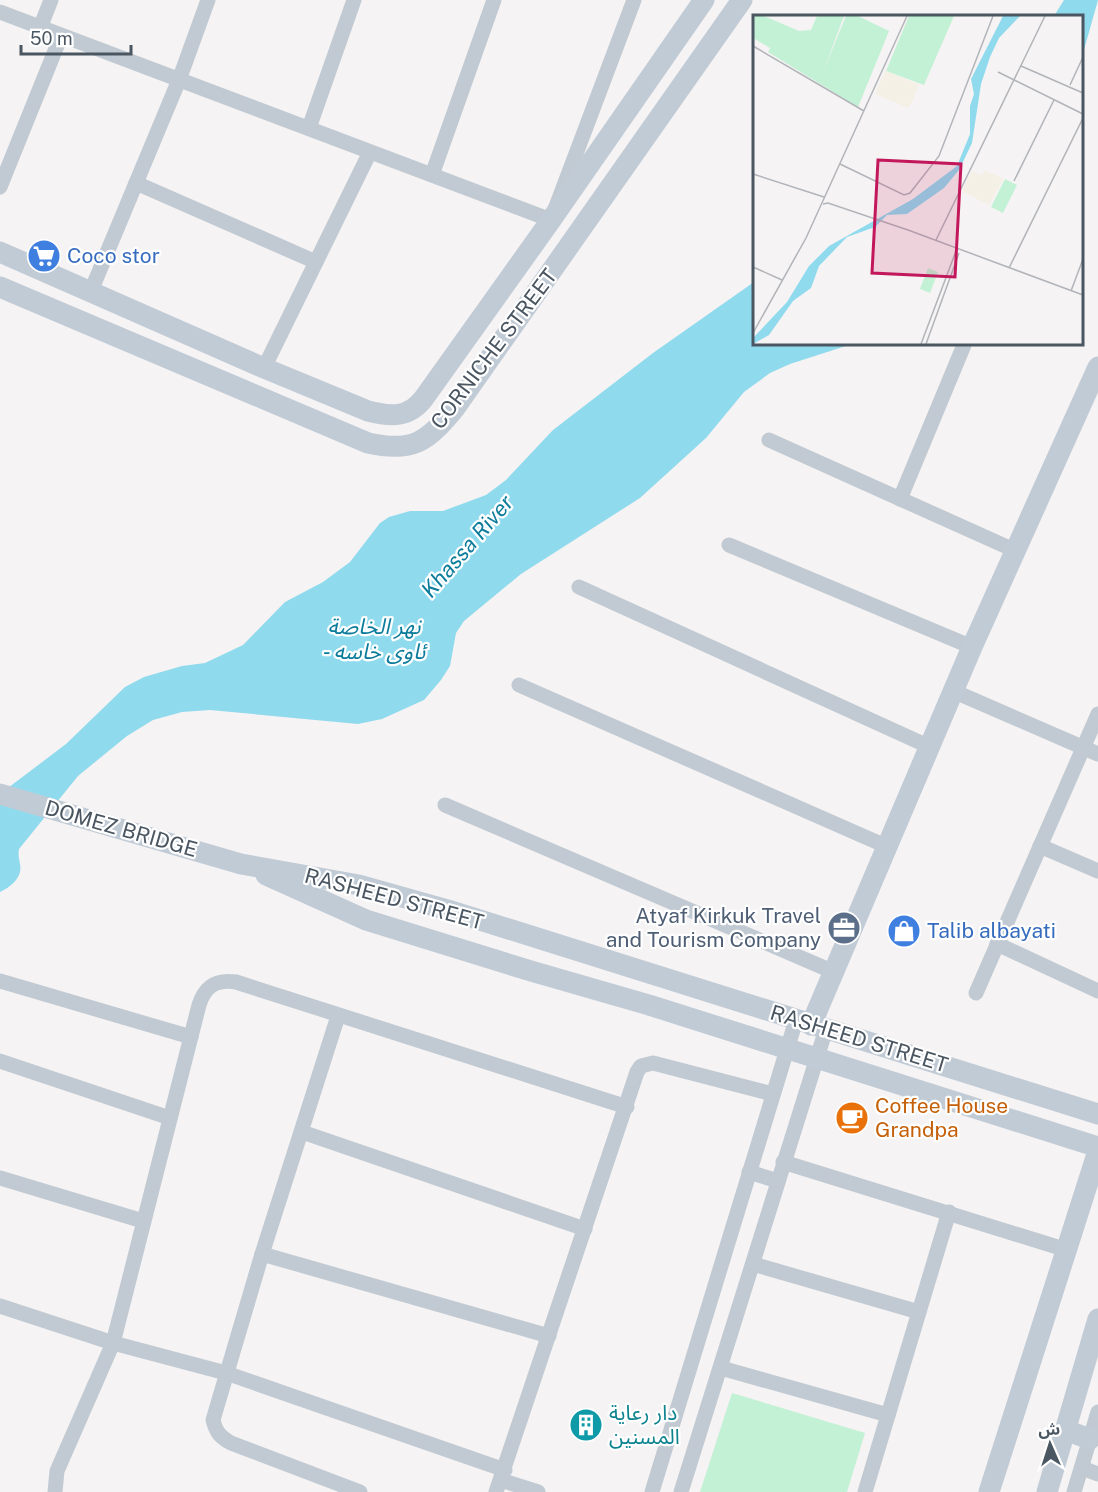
<svg xmlns="http://www.w3.org/2000/svg" width="1098" height="1492" font-family="'Public Sans','Noto Sans Arabic',sans-serif">
  <rect width="100%" height="100%" fill="#f5f3f3"/>
  <polygon fill="#c3f1d5" points="732,1393 865,1433 847,1492 700,1492"/>
  <g fill="#90daee">
    <polygon points="1064,0 1098,0 1082,57 1082,16 1054,16"/>
    <path d="M754 282V344H852L790 364 770 373 744 392 706 438 640 498 521 574 464 621 456 633 450 666 441 680 424 700 382 719 358 724 210 710 182 712 153 720 127 736 78 776 19 849C18 856 19 858 20 864 23 877 11 887 0 892V794L66 744 125 687 144 677 182 666 205 663 243 645 285 602 323 582 350 562 380 523 389 517 410 511H443L486 495 506 480 553 430 653 353Z"/>
  </g>
  <g fill="none" stroke-linecap="round" stroke-linejoin="round">
    <g stroke="#c1cad2" stroke-width="15">
      <polyline points="0,12 551,220 634,0"/>
      <polyline points="40,28 51,0"/>
      <polyline points="309,128 354,0"/>
      <polyline points="432,175 494,0"/>
      <polyline points="136,183 316,262"/>
      <polyline points="0,187 61,36"/>
      <polyline points="91,291 179,80 208,0"/>
      <polyline points="264,368 370,152"/>
      <polyline points="769,440 1014,550"/>
      <polyline points="900,499 964,345"/>
      <polyline points="729,545 972,647"/>
      <polyline points="579,587 930,747"/>
      <polyline points="519,685 888,847"/>
      <polyline points="953,691 1098,754"/>
      <polyline points="445,805 834,972"/>
      <polyline points="1040,846 1098,871"/>
      <polyline points="997,944 1098,991"/>
      <polyline points="0,981 191,1037"/>
      <polyline points="976,993 1098,714"/>
      <path d="M338 1016 262 1254 213 1420C216 1432 220 1437 231 1443L360 1492"/>
      <polyline points="0,1061 170,1118"/>
      <polyline points="302,1132 585,1229"/>
      <polyline points="783,1162 1067,1250"/>
      <polyline points="749,1172 778,1181"/>
      <polyline points="0,1178 143,1221"/>
      <polyline points="262,1254 549,1336"/>
      <polyline points="753,1264 919,1312"/>
      <polyline points="0,1306 113,1343 226,1373 505,1470"/>
      <polyline points="721,1368 888,1415"/>
      <polyline points="1082,1468 1098,1474"/>
      <polyline points="501,1480 538,1492"/>
      <path d="M55 1492 57 1471 113 1343 199 1005C205 986 216 979 236 982L627 1107"/>
      <polyline points="496,1492 637,1072 641,1066 653,1063 773,1094"/>
      <polyline points="652,1492 796,1020"/>
      <polyline points="681,1492 826,1029"/>
      <polyline points="865,1492 949,1212"/>
      <polyline points="1074,1492 1098,1412"/>
    </g>
    <g stroke="#c1cbd6" stroke-width="21">
      <path d="M0 252 264 368 368 411C391 417 409 418 424 398L551 220 704 0"/>
      <path d="M0 287 368 443C413 453 427 442 455 408L742 0"/>
      <polyline points="0,794 241,864 359,885 448,910 1098,1114"/>
      <polyline points="266,875 366,920 531,971 649,1005 1098,1147"/>
      <polyline points="811,1025 972,647 1098,367"/>
      <polyline points="1065,1430 1090,1439"/>
      <polyline points="989,1492 1098,1151"/>
      <polyline points="1047,1492 1098,1319"/>
    </g>
  </g>
  <defs>
    <g id="supermarket-disc" transform="scale(1.725)"><circle r="9.5" fill="#3f7fe0" stroke="#fff"/><path d="M-6-5.5h2.5l.6 2H6L4.5 2H-2.5L-4.4-4H-6ZM-1.5 3.2a1.3 1.3 0 1 0 .1 0ZM3 3.2a1.3 1.3 0 1 0 .1 0Z" fill="#fff"/></g>
    <g id="office-disc" transform="scale(1.725)"><circle r="9.5" fill="#5c6f8a" stroke="#fff"/><path d="M-6-3h4V-5.5h4V-3h4V5H-6ZM-1-4.5V-3h2v-1.5ZM-6 0V1H6V0Z" fill="#fff"/></g>
    <g id="shop-disc" transform="scale(1.725)"><circle r="9.5" fill="#3f7fe0" stroke="#fff"/><path d="M-5-2.5h2.3a2.7 3.5 0 0 1 5.4 0H5L5.5 6h-11ZM-1.5-2.5h3a1.5 2.3 0 0 0-3 0Z" fill="#fff"/></g>
    <g id="cafe-disc" transform="scale(1.725)"><circle r="9.5" fill="#e8710a" stroke="#fff"/><path d="M-5.5-4.5H6V0H3Q3 3.5 0 3.5H-2.5Q-5.5 3.5-5.5 0ZM3-3.2v2h1.7v-2ZM-6 4.5H4V6H-6Z" fill="#fff"/></g>
    <g id="building-disc" transform="scale(1.725)"><circle r="9.5" fill="#0f9aa8" stroke="#fff"/><path d="M-4-6H4V6H1V3H-1V6H-4ZM-2.5-4.3h1.7v1.8h-1.7ZM.8-4.3h1.7v1.8H.8ZM-2.5-1h1.7V.8h-1.7ZM.8-1h1.7V.8H.8Z" fill="#fff"/></g>
  </defs>
  <g fill-rule="evenodd">
    <use href="#supermarket-disc" x="44" y="256"/>
    <use href="#office-disc" x="844" y="928"/>
    <use href="#shop-disc" x="904" y="931"/>
    <use href="#cafe-disc" x="852" y="1118"/>
    <use href="#building-disc" x="586" y="1425"/>
  </g>
  <g text-anchor="middle" stroke-width="4.5" stroke-linejoin="round" paint-order="stroke">
    <g font-size="21" fill="#366cbe" stroke="#fff" text-anchor="start">
      <text x="67" y="263">Coco stor</text>
      <text x="927" y="938">Talib albayati</text>
    </g>
    <g font-size="21" fill="#4a5661" stroke="#fff">
      <text transform="translate(494 349) rotate(-53)" y="7">CORNICHE STREET</text>
      <text transform="translate(121 829) rotate(16)" y="7">DOMEZ BRIDGE</text>
      <text transform="translate(394 899) rotate(15)" y="7">RASHEED STREET</text>
      <text transform="translate(859 1039) rotate(17)" y="7">RASHEED STREET</text>
    </g>
    <g font-size="21" fill="#4e5e75" stroke="#fff" text-anchor="end">
      <text x="821" y="923">Atyaf Kirkuk Travel<tspan x="821" dy="24">and Tourism Company</tspan></text>
    </g>
    <g font-size="21" fill="#c56008" stroke="#fff" text-anchor="start">
      <text x="875" y="1113">Coffee House<tspan x="875" dy="24">Grandpa</tspan></text>
    </g>
    <g font-size="21" fill="#0d838f" stroke="#fff" text-anchor="start">
      <text x="609" y="1420">دار رعاية<tspan x="609" dy="24">المسنين</tspan></text>
    </g>
    <g font-size="22" font-style="italic" fill="#0c7c9b" stroke="#fff">
      <text transform="translate(467 546) rotate(-49)" y="8">Khassa River</text>
      <text x="374" y="634">نهر الخاصة<tspan x="374" dy="25">- ئاوی خاسە</tspan></text>
    </g>
  </g>
  <g transform="translate(753 15)">
    <rect width="330" height="330" fill="#f5f3f3"/>
    <path d="M0 1H11L46 16 58 15 64 1H91L70 57 93 1H105L136 16 105 92 15 37 17 33 0 23ZM156 1H201L171 70 133 56ZM252 164 264 170 250 198 238 192ZM175 253 185 257 177 278 167 274Z" fill="#c3f1d5"/>
    <path d="M133 56 166 70 156 93 122 79ZM232 155 250 164 236 190 209 176 219 156 229 160Z" fill="#f5f0e5"/>
    <path d="M250 1H267L246 23 237 42 228 69 219 128 206 155 191 173 154 199 134 200 122 212 94 222 66 251 58 273 40 286 16 320 0 329 1 322 34 287 56 251 76 231 160 184 204 151 217 119V91L221 79 218 64Z" fill="#90daee"/>
    <path fill="none" stroke="#b1b4b9" stroke-width="1.5" d="M0 31 111 96M268 51 330 78M245 57 330 99M317 70 330 42M87 149 151 180 157 178 186 141 240 1M0 159 71 182M261 166 301 85M70 189 75 188 155 215 330 280M183 225 292 1M0 252 29 265M256 253 330 103M318 276 330 244M0 318 53 223 154 1M168 329 203 236M173 329 206 238"/>
    <path fill="#c2185b" fill-opacity="0.15" stroke="#c2185b" stroke-width="3" d="M125 145 208 149 202 262 119 258Z"/>
    <rect width="330" height="330" fill="none" stroke="#4a5661" stroke-width="3"/>
  </g>
  <g transform="translate(1050 1444) rotate(357)" stroke="#ffffff" stroke-width="4.5" paint-order="stroke">
  <path d="M0-4.5L10 22L0 15L-10 22Z" fill="#4a5661"/>
  <text y="-9" font-size="16" font-weight="bold" text-anchor="middle" fill="#4a5661">ش</text>
  </g>
  <path d="M21 45v9h110v-9" fill="none" stroke="#4a5661" stroke-width="3"/>
  <text x="30" y="45" font-size="18" fill="#4a5661" stroke="#ffffff" stroke-width="4.5" paint-order="stroke">50 m</text>
</svg>
